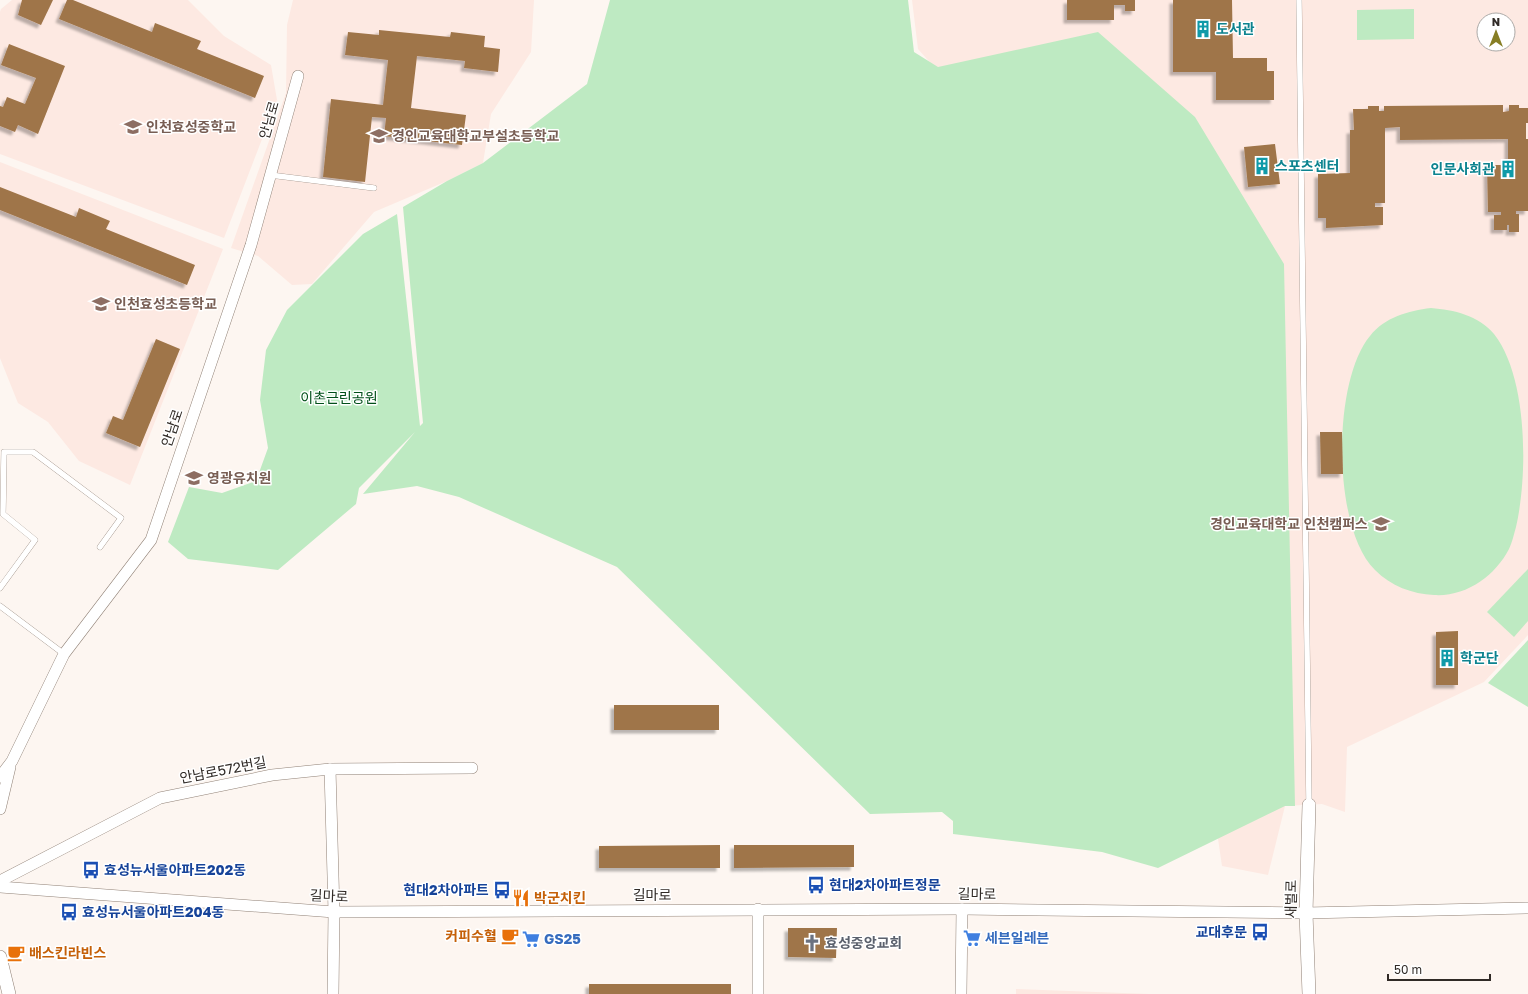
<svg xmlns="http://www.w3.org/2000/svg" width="1528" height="994" font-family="'Golos Text','Noto Sans KR',sans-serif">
  <defs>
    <filter id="shadow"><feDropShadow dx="-3.5" dy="3.5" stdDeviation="1" flood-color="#0004"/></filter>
  </defs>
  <rect width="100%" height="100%" fill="#fdf6f1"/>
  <g fill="#fde9e2" fill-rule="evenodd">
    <polygon points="12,0 188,0 224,36 271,65 277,100 224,238 0,154 0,12 1,9"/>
    <polygon points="293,0 534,0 531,52 491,114 483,163 447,181 374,212 312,284 292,285 258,256 231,248 286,93 287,25"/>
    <path d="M912 0H1528V635L1484 682 1347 747 1345 812 1322 804 1285 806 1268 875 1222 866 1200 716 1241 413 918 49ZM1484 20H1508V44H1484Z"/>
    <polygon points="0,162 223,249 130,485 79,461 48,422 18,403 0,358"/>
    <polygon points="1016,989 1149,994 1016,994"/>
  </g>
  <g fill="#beeac2">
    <polygon points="610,0 908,0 914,52 938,67 1098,32 1195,117 1284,264 1295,806 1285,806 1158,868 1102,852 953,834 953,821 942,812 870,814 617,567 459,497 417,486 363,494 415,432 359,488 356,504 278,570 188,559 168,542 189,487 222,493 256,481 268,448 260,400 266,350 287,310 363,234 397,214 420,426 423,423 403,207 447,181 483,163 587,84"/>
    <polygon points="1414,9 1414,39 1357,40 1357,10"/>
    <path d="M1431 308C1454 310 1478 315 1494 334 1528 377 1528 475 1516 527 1514 534 1512 543 1509 549 1495 576 1466 597 1434 595 1412 594 1391 586 1375 570 1332 528 1332 381 1370 336 1385 317 1408 311 1431 308Z"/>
    <polygon points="1528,569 1528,621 1514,637 1487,612"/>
    <polygon points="1528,640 1528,707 1488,683"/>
  </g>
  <g fill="#9f7549" filter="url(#shadow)">
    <polygon points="22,0 53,0 41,25 18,15"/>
    <polygon points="67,0 73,0 152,32 155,23 201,41 197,49 264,76 255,98 59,19"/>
    <polygon points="1067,0 1135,0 1135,11 1125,11 1125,5 1114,5 1114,20 1067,20"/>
    <polygon points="1173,0 1232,0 1233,58 1267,58 1267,71 1274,71 1274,100 1216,100 1216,72 1173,72"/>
    <polygon points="379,30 450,37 451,32 485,36 484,47 500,49 498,72 464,68 465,61 417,56 411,108 466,115 462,145 384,136 386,118 372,117 365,182 323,177 331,99 383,105 388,60 345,55 348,32 379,35"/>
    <polygon points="9,44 65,66 38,134 18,125 15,132 0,126 0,106 3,107 7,97 25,104 36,78 1,65"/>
    <polygon points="1503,105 1503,112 1509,111 1509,105 1519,105 1519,108 1528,108 1528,123 1526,123 1526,139 1528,139 1528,211 1516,211 1516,214 1519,214 1519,232 1509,232 1509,225 1507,225 1507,230 1494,230 1494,215 1501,215 1501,212 1488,212 1487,165 1508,165 1508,139 1400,140 1400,127 1385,128 1385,203 1375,203 1375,207 1383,207 1383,225 1326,228 1326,218 1318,218 1318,174 1350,173 1350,130 1354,130 1353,109 1368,109 1368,106 1379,106 1379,111 1384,111 1384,106"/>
    <polygon points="1275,144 1280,184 1248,187 1244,147"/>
    <polygon points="0,187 76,217 79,208 110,221 106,229 195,265 187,285 0,210"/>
    <polygon points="156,339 180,349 140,447 106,433 113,416 123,420"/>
    <polygon points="1320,432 1342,432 1343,474 1321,474"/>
    <polygon points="1458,631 1458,685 1436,685 1436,632"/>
    <rect x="614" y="705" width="105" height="25"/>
    <polygon points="720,845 720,868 599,868 599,846"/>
    <polygon points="734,845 854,845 854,867 734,868"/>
    <polygon points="788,928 837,928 836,958 788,957"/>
    <rect x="589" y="984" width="142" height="10"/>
  </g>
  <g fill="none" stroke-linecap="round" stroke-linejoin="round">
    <g stroke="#918277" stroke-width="6">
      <g id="service">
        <polyline points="1299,0 1309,805"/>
        <polyline points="270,175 374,188"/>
        <polyline points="0,588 35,540 3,514 4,452 33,452 121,518 100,547"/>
        <polyline points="0,606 64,654"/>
      </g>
    </g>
    <g stroke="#918277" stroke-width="12">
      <g id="minor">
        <polyline points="330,769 334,912 333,994"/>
        <polyline points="0,777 12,761 64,654 151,540 251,245 298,76"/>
        <polyline points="0,809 10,767"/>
        <polyline points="0,881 160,798 272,775 330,769 472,768"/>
        <polyline points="0,887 334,912 962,909 1306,913 1528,908"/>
        <polyline points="758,909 758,994"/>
        <polyline points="961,994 962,909"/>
      </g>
    </g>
    <g stroke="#918277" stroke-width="14">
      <g id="tertiary">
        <polyline points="0,957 9,994"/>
        <polyline points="1309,994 1306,913 1309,805"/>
      </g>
    </g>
    <use href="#service" stroke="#fff" stroke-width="5.5"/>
    <use href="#minor" stroke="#fff" stroke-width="11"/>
    <use href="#tertiary" stroke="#fff" stroke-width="13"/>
  </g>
  <defs>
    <g id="building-bare" transform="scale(1.38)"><path d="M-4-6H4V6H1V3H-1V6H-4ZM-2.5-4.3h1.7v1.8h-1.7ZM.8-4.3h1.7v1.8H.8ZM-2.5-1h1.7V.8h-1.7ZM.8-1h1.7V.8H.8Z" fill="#0f9aa8" stroke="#fff" stroke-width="2.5" paint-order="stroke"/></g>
    <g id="school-bare" transform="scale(1.38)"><path d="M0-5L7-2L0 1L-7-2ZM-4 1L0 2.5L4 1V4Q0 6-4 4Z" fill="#8d6e63" stroke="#fff" stroke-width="2.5" paint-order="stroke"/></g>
    <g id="university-bare" transform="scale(1.38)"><path d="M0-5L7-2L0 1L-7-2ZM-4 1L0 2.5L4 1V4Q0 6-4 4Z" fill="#8d6e63" stroke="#fff" stroke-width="2.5" paint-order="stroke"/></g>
    <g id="bus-bare" transform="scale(1.38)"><path d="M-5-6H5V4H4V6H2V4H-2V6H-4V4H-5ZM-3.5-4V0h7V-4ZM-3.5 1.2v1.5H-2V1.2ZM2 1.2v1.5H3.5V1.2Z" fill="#1a4fb4" stroke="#fff" stroke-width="2.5" paint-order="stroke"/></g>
    <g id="restaurant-bare" transform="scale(1.38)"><path d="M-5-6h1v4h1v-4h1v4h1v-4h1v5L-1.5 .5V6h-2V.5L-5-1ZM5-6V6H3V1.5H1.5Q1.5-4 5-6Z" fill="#e8710a" stroke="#fff" stroke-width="2.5" paint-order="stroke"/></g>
    <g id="cafe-bare" transform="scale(1.38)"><path d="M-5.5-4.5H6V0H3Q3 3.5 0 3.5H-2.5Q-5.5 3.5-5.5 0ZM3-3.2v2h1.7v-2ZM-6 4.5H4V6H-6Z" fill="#e8710a" stroke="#fff" stroke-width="2.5" paint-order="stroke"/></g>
    <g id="supermarket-bare" transform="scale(1.38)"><path d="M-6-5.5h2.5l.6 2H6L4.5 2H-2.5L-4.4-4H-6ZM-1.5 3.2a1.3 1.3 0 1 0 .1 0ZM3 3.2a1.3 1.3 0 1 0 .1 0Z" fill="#3f7fe0" stroke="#fff" stroke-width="2.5" paint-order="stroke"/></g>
    <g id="church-bare" transform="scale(1.38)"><path d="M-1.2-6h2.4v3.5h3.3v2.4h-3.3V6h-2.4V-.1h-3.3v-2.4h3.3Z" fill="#6b7280" stroke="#fff" stroke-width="2.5" paint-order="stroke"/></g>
  </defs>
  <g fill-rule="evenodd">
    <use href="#building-bare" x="1203" y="29"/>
    <use href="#school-bare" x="133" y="127"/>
    <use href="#school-bare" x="379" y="136"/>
    <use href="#building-bare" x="1262" y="166"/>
    <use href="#building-bare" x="1508" y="169"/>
    <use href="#school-bare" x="101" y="304"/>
    <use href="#school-bare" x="194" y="478"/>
    <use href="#university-bare" x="1381" y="524"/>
    <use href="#building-bare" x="1447" y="658"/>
    <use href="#bus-bare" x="91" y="870"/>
    <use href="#bus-bare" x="816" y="885"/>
    <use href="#bus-bare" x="502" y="890"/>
    <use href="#restaurant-bare" x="521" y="898"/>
    <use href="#bus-bare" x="69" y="912"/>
    <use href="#bus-bare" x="1260" y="932"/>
    <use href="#cafe-bare" x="510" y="936"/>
    <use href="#supermarket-bare" x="972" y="938"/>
    <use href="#supermarket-bare" x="531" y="939"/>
    <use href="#church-bare" x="812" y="943"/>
    <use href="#cafe-bare" x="16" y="953"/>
  </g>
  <g text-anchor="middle" stroke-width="3" stroke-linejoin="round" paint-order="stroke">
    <g font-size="14" font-weight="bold" fill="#0d838f" stroke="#fff" text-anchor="start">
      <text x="1216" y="34">도서관</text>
      <text x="1275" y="171">스포츠센터</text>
      <text x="1495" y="174" text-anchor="end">인문사회관</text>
      <text x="1460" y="663">학군단</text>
    </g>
    <g font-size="14" fill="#302a26" stroke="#fff">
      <text transform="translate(269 120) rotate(-74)" y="5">안남로</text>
      <text transform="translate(172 428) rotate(-71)" y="5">안남로</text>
      <text transform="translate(223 770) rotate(-11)" y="5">안남로572번길</text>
      <text transform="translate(977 894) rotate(1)" y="5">길마로</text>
      <text x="652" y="900">길마로</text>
      <text transform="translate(329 896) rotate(2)" y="5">길마로</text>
      <text transform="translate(1291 899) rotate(-89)" y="5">새벌로</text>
    </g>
    <g font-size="14" font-weight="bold" fill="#785e54" stroke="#fff" text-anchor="start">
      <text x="146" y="132">인천효성중학교</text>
      <text x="392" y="141">경인교육대학교부설초등학교</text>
      <text x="114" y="309">인천효성초등학교</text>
      <text x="207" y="483">영광유치원</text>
      <text x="1368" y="529" text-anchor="end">경인교육대학교 인천캠퍼스</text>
    </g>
    <g font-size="14" fill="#014f19" stroke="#fff">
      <text x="339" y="403">이촌근린공원</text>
    </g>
    <g font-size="14" font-weight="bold" fill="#164399" stroke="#fff" text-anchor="start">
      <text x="104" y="875">효성뉴서울아파트202동</text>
      <text x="829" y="890">현대2차아파트정문</text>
      <text x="489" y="895" text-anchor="end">현대2차아파트</text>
      <text x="82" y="917">효성뉴서울아파트204동</text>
      <text x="1247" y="937" text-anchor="end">교대후문</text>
    </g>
    <g font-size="14" font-weight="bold" fill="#c56008" stroke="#fff" text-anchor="start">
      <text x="534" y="903">박군치킨</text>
      <text x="497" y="941" text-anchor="end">커피수혈</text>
      <text x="29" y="958">배스킨라빈스</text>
    </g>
    <g font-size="14" font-weight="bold" fill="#366cbe" stroke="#fff" text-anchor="start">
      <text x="985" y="943">세븐일레븐</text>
      <text x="544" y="944">GS25</text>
    </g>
    <g font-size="14" font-weight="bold" fill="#5b616d" stroke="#fff" text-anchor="start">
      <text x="825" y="948">효성중앙교회</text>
    </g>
  </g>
  <g transform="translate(1496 32)"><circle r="19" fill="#ffffff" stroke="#acaaa8"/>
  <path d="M0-3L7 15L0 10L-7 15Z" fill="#877e25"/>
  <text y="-6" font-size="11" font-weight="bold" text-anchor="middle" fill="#302a26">N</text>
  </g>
  <path d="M1388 974v6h102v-6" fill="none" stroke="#302a26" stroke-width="2"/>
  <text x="1394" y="974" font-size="12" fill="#302a26" stroke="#ffffff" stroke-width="3" paint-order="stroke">50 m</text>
</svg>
